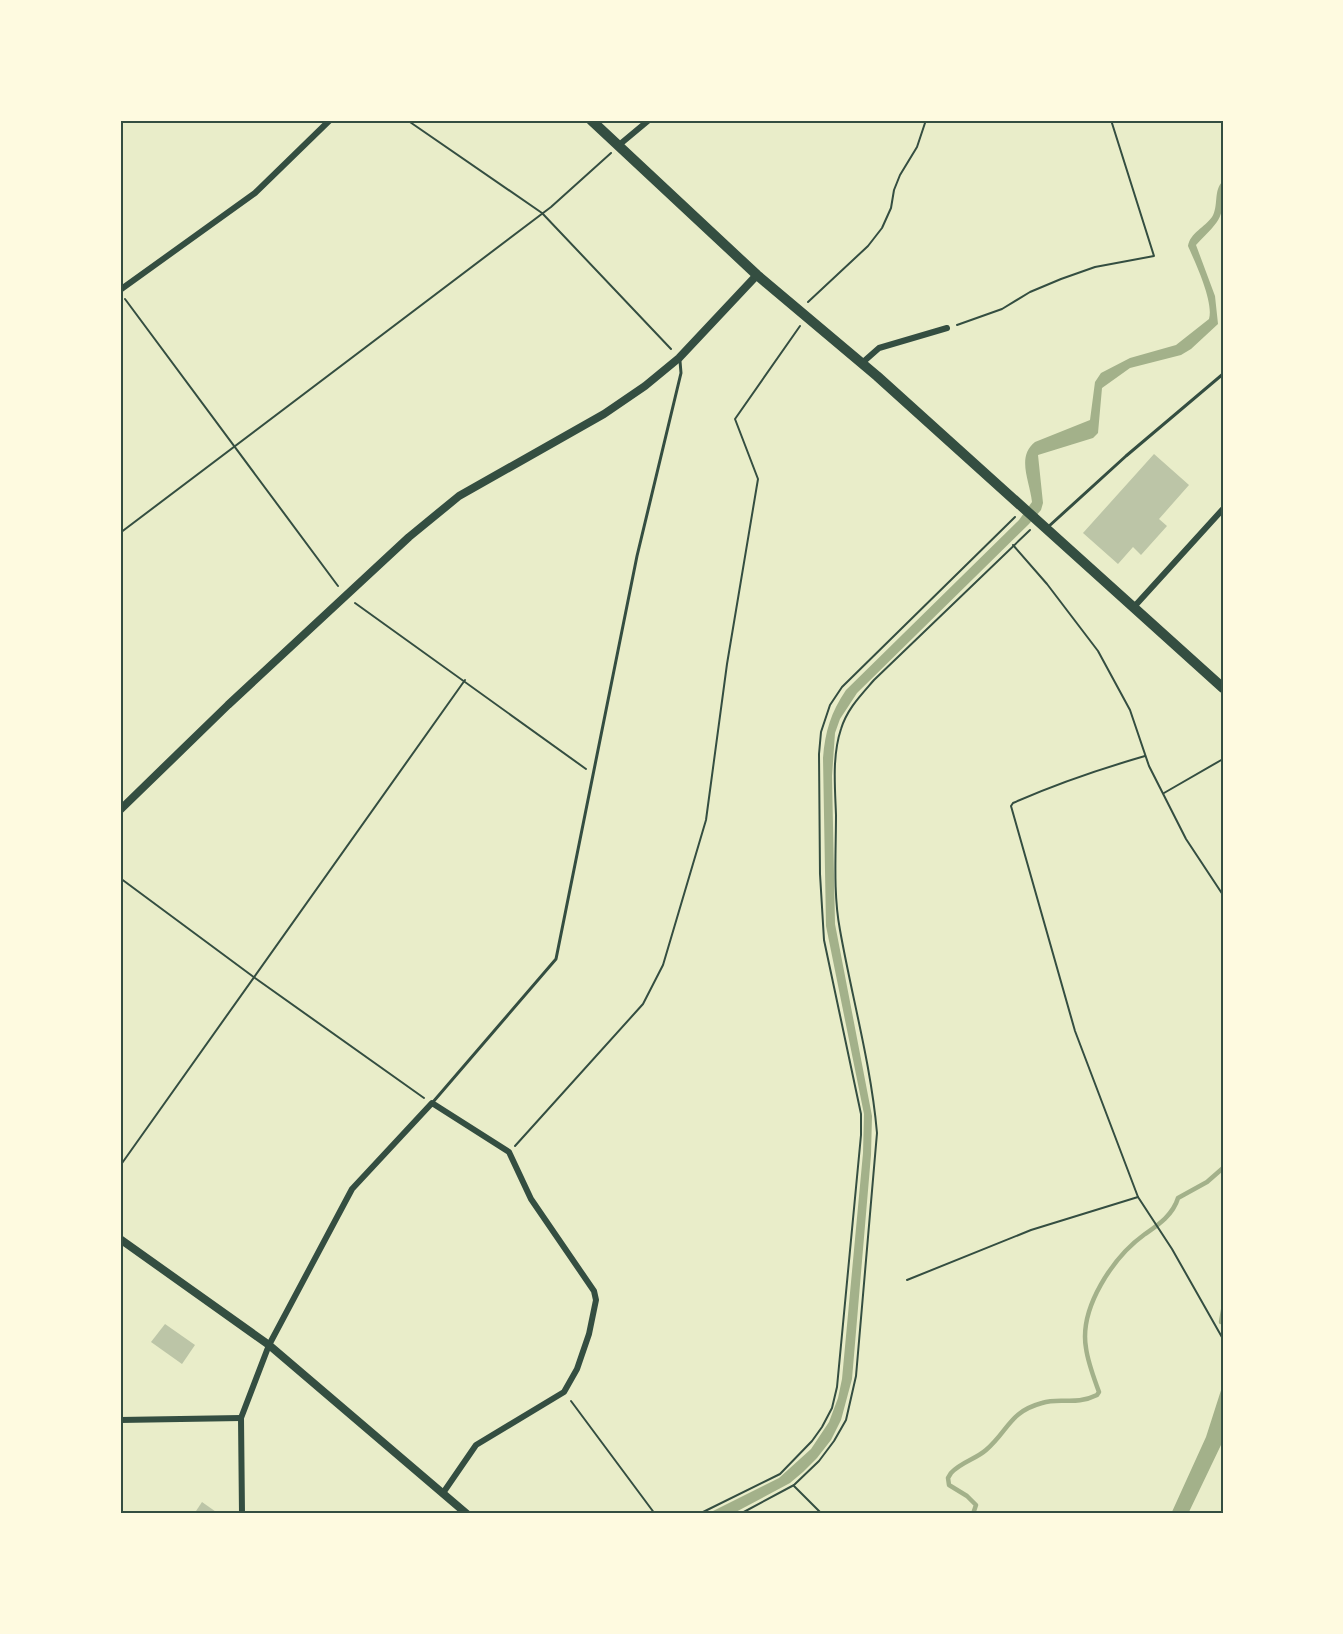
<svg xmlns="http://www.w3.org/2000/svg" width="1343" height="1634" font-family="Inter,sans-serif">
  <rect width="100%" height="100%" fill="#e9edc9"/>
  <g fill="#a3b18a">
    <path d="M1223 181C1223 220 1223 217 1196 245L1215 296 1218 324 1191 349 1181 355 1130 368 1102 388 1098 433 1093 438 1038 455 1043 503 1041 510 1029 524 857 693 840 719 835 733 832 776 835 924 872 1116 871 1155 852 1379 841 1420 831 1440 817 1458 803 1472 790 1483 732 1514H707L779 1478 811 1449 829 1422 838 1398 842 1379 863 1153 864 1114 826 926 823 758C825 732 831 712 846 690L1019 520 1032 502C1030 481 1016 457 1035 442L1090 420 1095 382 1101 373 1130 358 1176 345 1209 319C1214 302 1195 262 1188 246 1190 233 1205 227 1212 217 1219 206 1213 190 1223 181Z"/>
    <polygon points="1223,1384 1223,1432 1221,1445 1188,1514 1171,1514 1206,1437"/>
  </g>
  <g fill="none" stroke-linecap="round" stroke-linejoin="round">
    <g stroke="#a3b18a" stroke-width="4.5">
      <polyline points="1221,1322 1223,1310"/>
      <path d="M973 1514 976 1505 967 1496 949 1485 948 1478 951 1473C961 1462 976 1459 986 1450 1009 1430 1009 1412 1042 1403 1061 1397 1075 1406 1097 1395L1099 1392C1094 1378 1088 1363 1086 1348 1079 1308 1113 1257 1145 1234 1158 1225 1173 1215 1178 1198L1207 1182 1223 1168"/>
    </g>
  </g>
  <g fill="#bcc5a7">
    <polygon points="1154,454 1189,485 1159,519 1167,526 1141,555 1133,547 1118,564 1083,533"/>
    <polygon points="165,1324 195,1345 182,1364 151,1342"/>
    <polygon points="202,1502 219,1514 194,1514"/>
  </g>
  <g fill="none" stroke-linecap="round" stroke-linejoin="round">
    <g stroke="#344e41" stroke-width="2">
      <polyline points="407,120 542,213 671,349"/>
      <polyline points="125,299 338,586"/>
      <polyline points="808,302 868,246 882,228 891,208 894,190 900,175 917,147 926,120"/>
      <polyline points="957,325 1002,309 1030,292 1061,279 1095,267 1154,256 1111,120"/>
      <polyline points="120,533 551,207 611,153"/>
      <polyline points="1013,545 1047,584 1098,651 1130,710 1149,766 1186,839 1223,895"/>
      <polyline points="355,603 586,769"/>
      <path d="M1145 756C1100 769 1056 784 1013 803L1011 806 1075 1031 1138 1197 1172 1249 1223 1339"/>
      <polyline points="1164,793 1223,759"/>
      <polyline points="120,878 255,978 424,1098"/>
      <polyline points="515,1146 643,1004 663,965 706,820 727,664 758,479 735,419 800,326"/>
      <polyline points="120,1166 465,680"/>
      <polyline points="907,1280 1031,1230 1138,1197"/>
      <polyline points="571,1401 655,1514"/>
      <polyline points="794,1486 822,1514"/>
      <polyline points="699,1514 780,1474 812,1441 822,1427 832,1408 837,1387 861,1135 861,1114 824,940 820,874 819,754 821,732 830,705 842,687 1015,517"/>
      <path d="M740 1514 794 1485 819 1461 834 1441 846 1420 856 1376 877 1133C871 1064 852 998 840 930 833 893 836 853 836 815 835 787 832 756 841 729 847 709 861 695 874 680L1030 530"/>
    </g>
    <g stroke="#344e41" stroke-width="3">
      <polyline points="1048,527 1126,456 1223,374"/>
      <polyline points="433,1102 556,959 637,556 681,373 680,361"/>
    </g>
    <g stroke="#344e41" stroke-width="6">
      <polyline points="619,145 649,120"/>
      <polyline points="120,290 255,193 330,120"/>
      <polyline points="862,363 879,348 947,328"/>
      <polyline points="1133,608 1223,509"/>
      <polyline points="120,1420 241,1418"/>
      <polyline points="242,1514 241,1418 269,1345 352,1189 432,1103 509,1152 531,1199 594,1291 596,1300 589,1334 577,1369 564,1392 476,1445 443,1493"/>
    </g>
    <g stroke="#344e41" stroke-width="8">
      <polyline points="120,810 228,705 409,537 459,496 604,414 645,386 679,358 757,275"/>
      <polyline points="120,1239 269,1345 467,1514"/>
    </g>
    <polyline stroke="#344e41" stroke-width="10" points="591,120 757,275 877,376 1223,688"/>
  </g>
  <rect width="1343" height="1634" fill="none" stroke="#fefae0" stroke-width="243"/>
  <rect x="122" y="122" width="1100" height="1390" fill="none" stroke="#344e41" stroke-width="2"/>
</svg>
